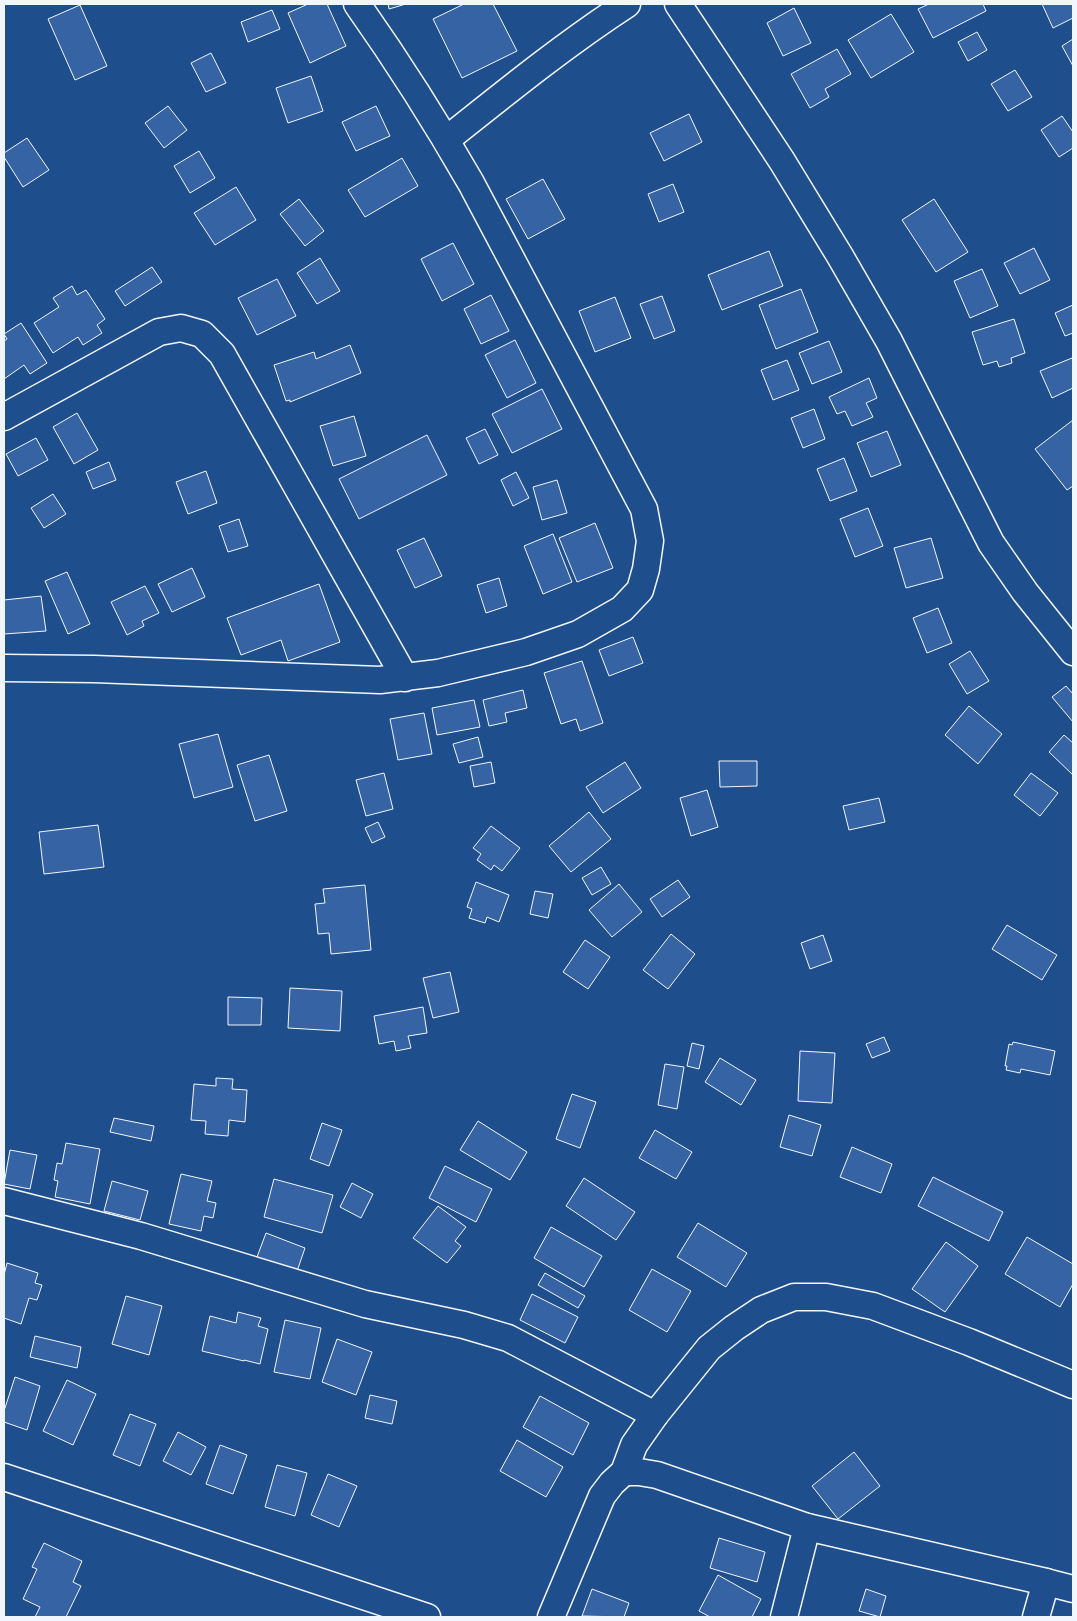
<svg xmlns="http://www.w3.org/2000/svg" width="1077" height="1621" font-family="'Source Sans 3',sans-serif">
  <rect width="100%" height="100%" fill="#1f4e8c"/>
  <g fill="#3563a3" stroke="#f2f6ff">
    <polygon points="308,4 327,4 346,46 310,63 288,13"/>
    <polygon points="388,4 406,4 389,9"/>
    <polygon points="464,4 493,4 517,51 462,78 433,19"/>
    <polygon points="929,4 983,4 986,11 933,38 918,9"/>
    <polygon points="1042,4 1073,4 1073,18 1053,28"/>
    <polygon points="80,5 107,66 75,80 48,19"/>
    <polygon points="794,8 811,43 783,56 767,23"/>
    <polygon points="272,10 280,29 248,42 241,22"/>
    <polygon points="891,14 914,52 871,78 848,40"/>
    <polygon points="977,32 987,50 968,61 958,42"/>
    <polygon points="1073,39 1073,66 1062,46"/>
    <polygon points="837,49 851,74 825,89 829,97 810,108 791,74"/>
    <polygon points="211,53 226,83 206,92 191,63"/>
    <polygon points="1015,70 1032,97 1008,111 991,84"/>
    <polygon points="311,76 323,111 288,123 276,88"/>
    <polygon points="168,106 187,130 164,148 145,123"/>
    <polygon points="376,106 390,136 356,151 342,122"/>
    <polygon points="689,114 702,142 664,161 650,133"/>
    <polygon points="1062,116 1073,132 1073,148 1059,157 1041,130"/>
    <polygon points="27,138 49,170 23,187 4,157 4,153"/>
    <polygon points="199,151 215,178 190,193 174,166"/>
    <polygon points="402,158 418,186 365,217 348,190"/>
    <polygon points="543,179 565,219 528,239 506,199"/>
    <polygon points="673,184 684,212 659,222 648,194"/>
    <polygon points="236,187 256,220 215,245 194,213"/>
    <polygon points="299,199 324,231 305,246 280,214"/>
    <polygon points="934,199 968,252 936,272 902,220"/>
    <polygon points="453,243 474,284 442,301 421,259"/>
    <polygon points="1034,248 1050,280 1020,294 1004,263"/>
    <polygon points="769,251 783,286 722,310 708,275"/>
    <polygon points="320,258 340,291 317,304 297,273"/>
    <polygon points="152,267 162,282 125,306 115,291"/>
    <polygon points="982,269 998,306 970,318 954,281"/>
    <polygon points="277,279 296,316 257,335 238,298"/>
    <polygon points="72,286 77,295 86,290 105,319 97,325 102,333 83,345 78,337 53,353 34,323 59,307 53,298"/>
    <polygon points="801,289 818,332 776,349 759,305"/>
    <polygon points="491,295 509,331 481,344 464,309"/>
    <polygon points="662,296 675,331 654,339 640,304"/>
    <polygon points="615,297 631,338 595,352 579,311"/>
    <polygon points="1073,305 1073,333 1065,336 1055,313"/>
    <polygon points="1014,319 1025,353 1011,358 1012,363 999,367 997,361 983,365 972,332"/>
    <polygon points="21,323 47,363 30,374 24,365 4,379 4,341 7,339 4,334"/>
    <polygon points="515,340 536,383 507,398 485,355"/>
    <polygon points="829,341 842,372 812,384 799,353"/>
    <polygon points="350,345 361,373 290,402 290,400 286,401 274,365 314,352 316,359"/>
    <polygon points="1072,358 1073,361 1073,388 1052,398 1040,371"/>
    <polygon points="787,360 799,390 773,400 761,370"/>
    <polygon points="869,378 877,398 866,403 873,417 852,426 845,411 837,414 829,397"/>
    <polygon points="542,389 562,429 512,453 492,414"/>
    <polygon points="814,409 825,439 803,448 791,418"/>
    <polygon points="77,413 98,450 74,464 53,427"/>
    <polygon points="354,416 366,456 333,466 320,426"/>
    <polygon points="1073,420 1073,486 1067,490 1035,449"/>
    <polygon points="485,429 498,455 479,464 466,438"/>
    <polygon points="887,431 901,465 871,477 857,443"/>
    <polygon points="427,435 447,475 359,519 339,479"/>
    <polygon points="36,438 48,460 18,476 6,454"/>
    <polygon points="844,458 857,491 830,501 817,469"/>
    <polygon points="109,462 116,480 93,489 86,472"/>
    <polygon points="206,471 217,503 188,514 176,482"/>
    <polygon points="516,472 529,498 513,506 501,480"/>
    <polygon points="557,480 567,513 542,520 533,487"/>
    <polygon points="53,494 66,514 44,528 31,508"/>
    <polygon points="868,508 883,546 855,557 840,519"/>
    <polygon points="239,519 248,546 228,552 219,526"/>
    <polygon points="595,523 613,568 577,582 559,538"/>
    <polygon points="553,534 572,582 543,594 524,546"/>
    <polygon points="424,538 442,576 415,588 397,550"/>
    <polygon points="931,538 943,578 906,588 894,548"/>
    <polygon points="192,568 205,597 172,612 158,584"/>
    <polygon points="67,572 90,624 68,634 45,581"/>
    <polygon points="499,578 507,606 486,613 477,585"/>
    <polygon points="319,584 340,642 288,661 281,640 241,655 227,618"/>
    <polygon points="145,586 159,613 142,621 144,626 127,635 111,602"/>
    <polygon points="41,596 46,631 4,634 4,600"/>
    <polygon points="938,608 952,643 927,653 913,618"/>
    <polygon points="633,637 643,663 609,676 599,650"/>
    <polygon points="970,651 989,681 967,694 949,664"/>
    <polygon points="582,661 603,723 580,731 576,719 561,724 544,673"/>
    <polygon points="1066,686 1073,694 1073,722 1052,697"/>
    <polygon points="523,690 527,708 505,713 507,722 489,726 483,700"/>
    <polygon points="474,700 480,727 437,735 432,708"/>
    <polygon points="969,706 1002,734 978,764 945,735"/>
    <polygon points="424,713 432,754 398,760 390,719"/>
    <polygon points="218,734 233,787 194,798 179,744"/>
    <polygon points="1064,735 1073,743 1073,775 1049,752"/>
    <polygon points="478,737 483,757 459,763 453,744"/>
    <polygon points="269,755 287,811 255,821 237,765"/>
    <polygon points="719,761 757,761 757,786 720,787"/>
    <polygon points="491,762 495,783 474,787 470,766"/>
    <polygon points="625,762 641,788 603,813 586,787"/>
    <polygon points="384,773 393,809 366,816 356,780"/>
    <polygon points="1031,773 1058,793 1040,816 1014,795"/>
    <polygon points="707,790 718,827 691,836 680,798"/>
    <polygon points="879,798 885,822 849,830 843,806"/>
    <polygon points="589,812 611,839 571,872 549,846"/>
    <polygon points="378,822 385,837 372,843 365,828"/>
    <polygon points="98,825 104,867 44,874 39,832"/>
    <polygon points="491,826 520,848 502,871 494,865 491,870 477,860 481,854 473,848"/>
    <polygon points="601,867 611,884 592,895 582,878"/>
    <polygon points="678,880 690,897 662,917 650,899"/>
    <polygon points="476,882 509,895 499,922 487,917 485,923 469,918 472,909 467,907"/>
    <polygon points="619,884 642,912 612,937 589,910"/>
    <polygon points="365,885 371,950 331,954 329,933 318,934 315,904 325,903 323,889"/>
    <polygon points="535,891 553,894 548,918 530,914"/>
    <polygon points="1007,925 1057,955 1042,980 992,949"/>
    <polygon points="671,934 695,954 668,989 643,970"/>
    <polygon points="823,935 832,961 810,969 801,943"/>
    <polygon points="585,940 610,957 588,989 563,972"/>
    <polygon points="450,972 459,1012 433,1018 423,978"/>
    <polygon points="290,988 342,991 340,1031 288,1028"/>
    <polygon points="228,997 262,998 261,1025 228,1025"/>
    <polygon points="423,1007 427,1033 408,1036 411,1048 396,1051 394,1041 379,1044 374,1016"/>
    <polygon points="884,1037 890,1051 872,1058 866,1044"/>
    <polygon points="1013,1042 1055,1051 1050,1075 1021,1069 1020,1073 1006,1070 1007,1066 1005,1066 1009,1044 1012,1045"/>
    <polygon points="692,1043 704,1046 699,1069 687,1066"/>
    <polygon points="800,1051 835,1053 832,1103 798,1101"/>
    <polygon points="720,1058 756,1080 741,1105 705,1082"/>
    <polygon points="665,1064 684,1067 677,1109 658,1105"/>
    <polygon points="216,1078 233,1079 232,1089 247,1090 245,1122 229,1120 228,1136 205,1134 206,1121 191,1120 194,1084 216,1086"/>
    <polygon points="572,1094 596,1102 580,1148 556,1139"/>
    <polygon points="789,1115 821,1125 812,1156 780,1147"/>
    <polygon points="114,1118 154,1126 151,1141 110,1132"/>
    <polygon points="478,1121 527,1152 510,1180 460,1150"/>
    <polygon points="322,1123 342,1130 329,1166 310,1159"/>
    <polygon points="655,1130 692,1152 676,1179 639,1158"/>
    <polygon points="66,1143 100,1149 90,1204 55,1197 58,1181 54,1180 57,1163 62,1164"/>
    <polygon points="852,1147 892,1164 881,1193 840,1177"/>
    <polygon points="10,1150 37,1155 30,1189 4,1184"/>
    <polygon points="445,1166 492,1189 476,1222 429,1198"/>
    <polygon points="181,1174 212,1181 207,1201 216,1203 213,1218 204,1216 201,1231 169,1224"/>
    <polygon points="933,1177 1003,1212 989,1241 918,1206"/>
    <polygon points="584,1178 635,1212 616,1240 566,1206"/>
    <polygon points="274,1179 333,1195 322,1233 264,1217"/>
    <polygon points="112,1181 148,1191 140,1220 104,1211"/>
    <polygon points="352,1183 373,1194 361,1218 340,1207"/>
    <polygon points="438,1206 466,1227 455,1241 461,1246 447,1263 413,1238"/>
    <polygon points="698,1223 747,1253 726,1287 677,1257"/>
    <polygon points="551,1227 602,1256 584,1287 534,1258"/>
    <polygon points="266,1233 305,1248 294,1280 254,1265"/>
    <polygon points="1027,1237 1073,1264 1073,1284 1060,1307 1005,1274"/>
    <polygon points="946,1242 978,1266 945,1312 912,1289"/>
    <polygon points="7,1263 38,1273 35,1283 42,1285 37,1300 29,1298 21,1324 4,1318 4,1275"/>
    <polygon points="652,1269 691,1291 667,1332 629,1310"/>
    <polygon points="545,1273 585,1296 578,1308 538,1285"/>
    <polygon points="532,1294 578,1317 565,1343 520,1320"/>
    <polygon points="126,1296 162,1306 149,1355 112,1344"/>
    <polygon points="238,1312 261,1318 258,1326 268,1329 260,1364 244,1360 244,1361 202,1351 210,1316 236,1323"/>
    <polygon points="285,1320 321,1328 310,1379 274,1372"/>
    <polygon points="35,1336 81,1347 77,1368 30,1357"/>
    <polygon points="337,1339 372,1352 356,1395 322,1382"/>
    <polygon points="15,1377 40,1386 27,1430 4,1422 4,1411"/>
    <polygon points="67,1380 96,1394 73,1445 43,1431"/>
    <polygon points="370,1395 397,1401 392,1424 365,1418"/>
    <polygon points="540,1396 589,1423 573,1455 523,1427"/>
    <polygon points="130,1414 156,1424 140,1466 113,1455"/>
    <polygon points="178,1432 206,1447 191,1475 163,1461"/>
    <polygon points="517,1440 563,1467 546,1497 500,1471"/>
    <polygon points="220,1445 247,1455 233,1494 206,1484"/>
    <polygon points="854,1452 880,1486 838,1519 812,1486"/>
    <polygon points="277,1465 307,1473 295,1516 265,1507"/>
    <polygon points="328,1474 357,1486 339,1527 311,1515"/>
    <polygon points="719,1538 765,1552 757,1582 710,1568"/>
    <polygon points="44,1543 82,1561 73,1582 81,1586 66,1617 35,1617 40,1607 23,1599 37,1569 32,1567"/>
    <polygon points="718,1575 761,1599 752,1617 710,1617 699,1611"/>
    <polygon points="592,1589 629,1603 624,1617 582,1616"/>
    <polygon points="866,1589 886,1596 880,1617 859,1611"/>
  </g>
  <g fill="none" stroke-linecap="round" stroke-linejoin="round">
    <g stroke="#f2f6ff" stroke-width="29">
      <g id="minor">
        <polyline points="678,4 782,161 840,256 889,341 991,543 1025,592 1073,652"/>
        <path d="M446 140C505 93 564 45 627 4"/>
        <polyline points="4,417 159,332 181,328 202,334 222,354 405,678"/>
        <path d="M4 668 94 669 380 680 438 673 526 652 578 634 622 609 640 590 646 569 650 541 644 509 471 183C436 122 398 62 357 4"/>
        <polyline points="4,1201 141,1236 365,1304 464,1325 508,1338 655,1415"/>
        <polyline points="624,1472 639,1472 657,1475 807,1527 1046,1582 1073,1589"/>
        <polyline points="4,1477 427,1617"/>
        <polyline points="551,1617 602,1496 612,1483 624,1472 634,1445 655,1415 709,1348 734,1328 761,1310 794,1297 826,1297 873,1306 969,1342 1073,1385"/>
        <polyline points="784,1617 807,1527"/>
        <polyline points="1036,1617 1046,1582"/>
      </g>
    </g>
    <use href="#minor" stroke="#1f4e8c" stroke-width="26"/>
  </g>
  <rect width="1077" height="1621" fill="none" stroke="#f2f6ff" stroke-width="10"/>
</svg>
